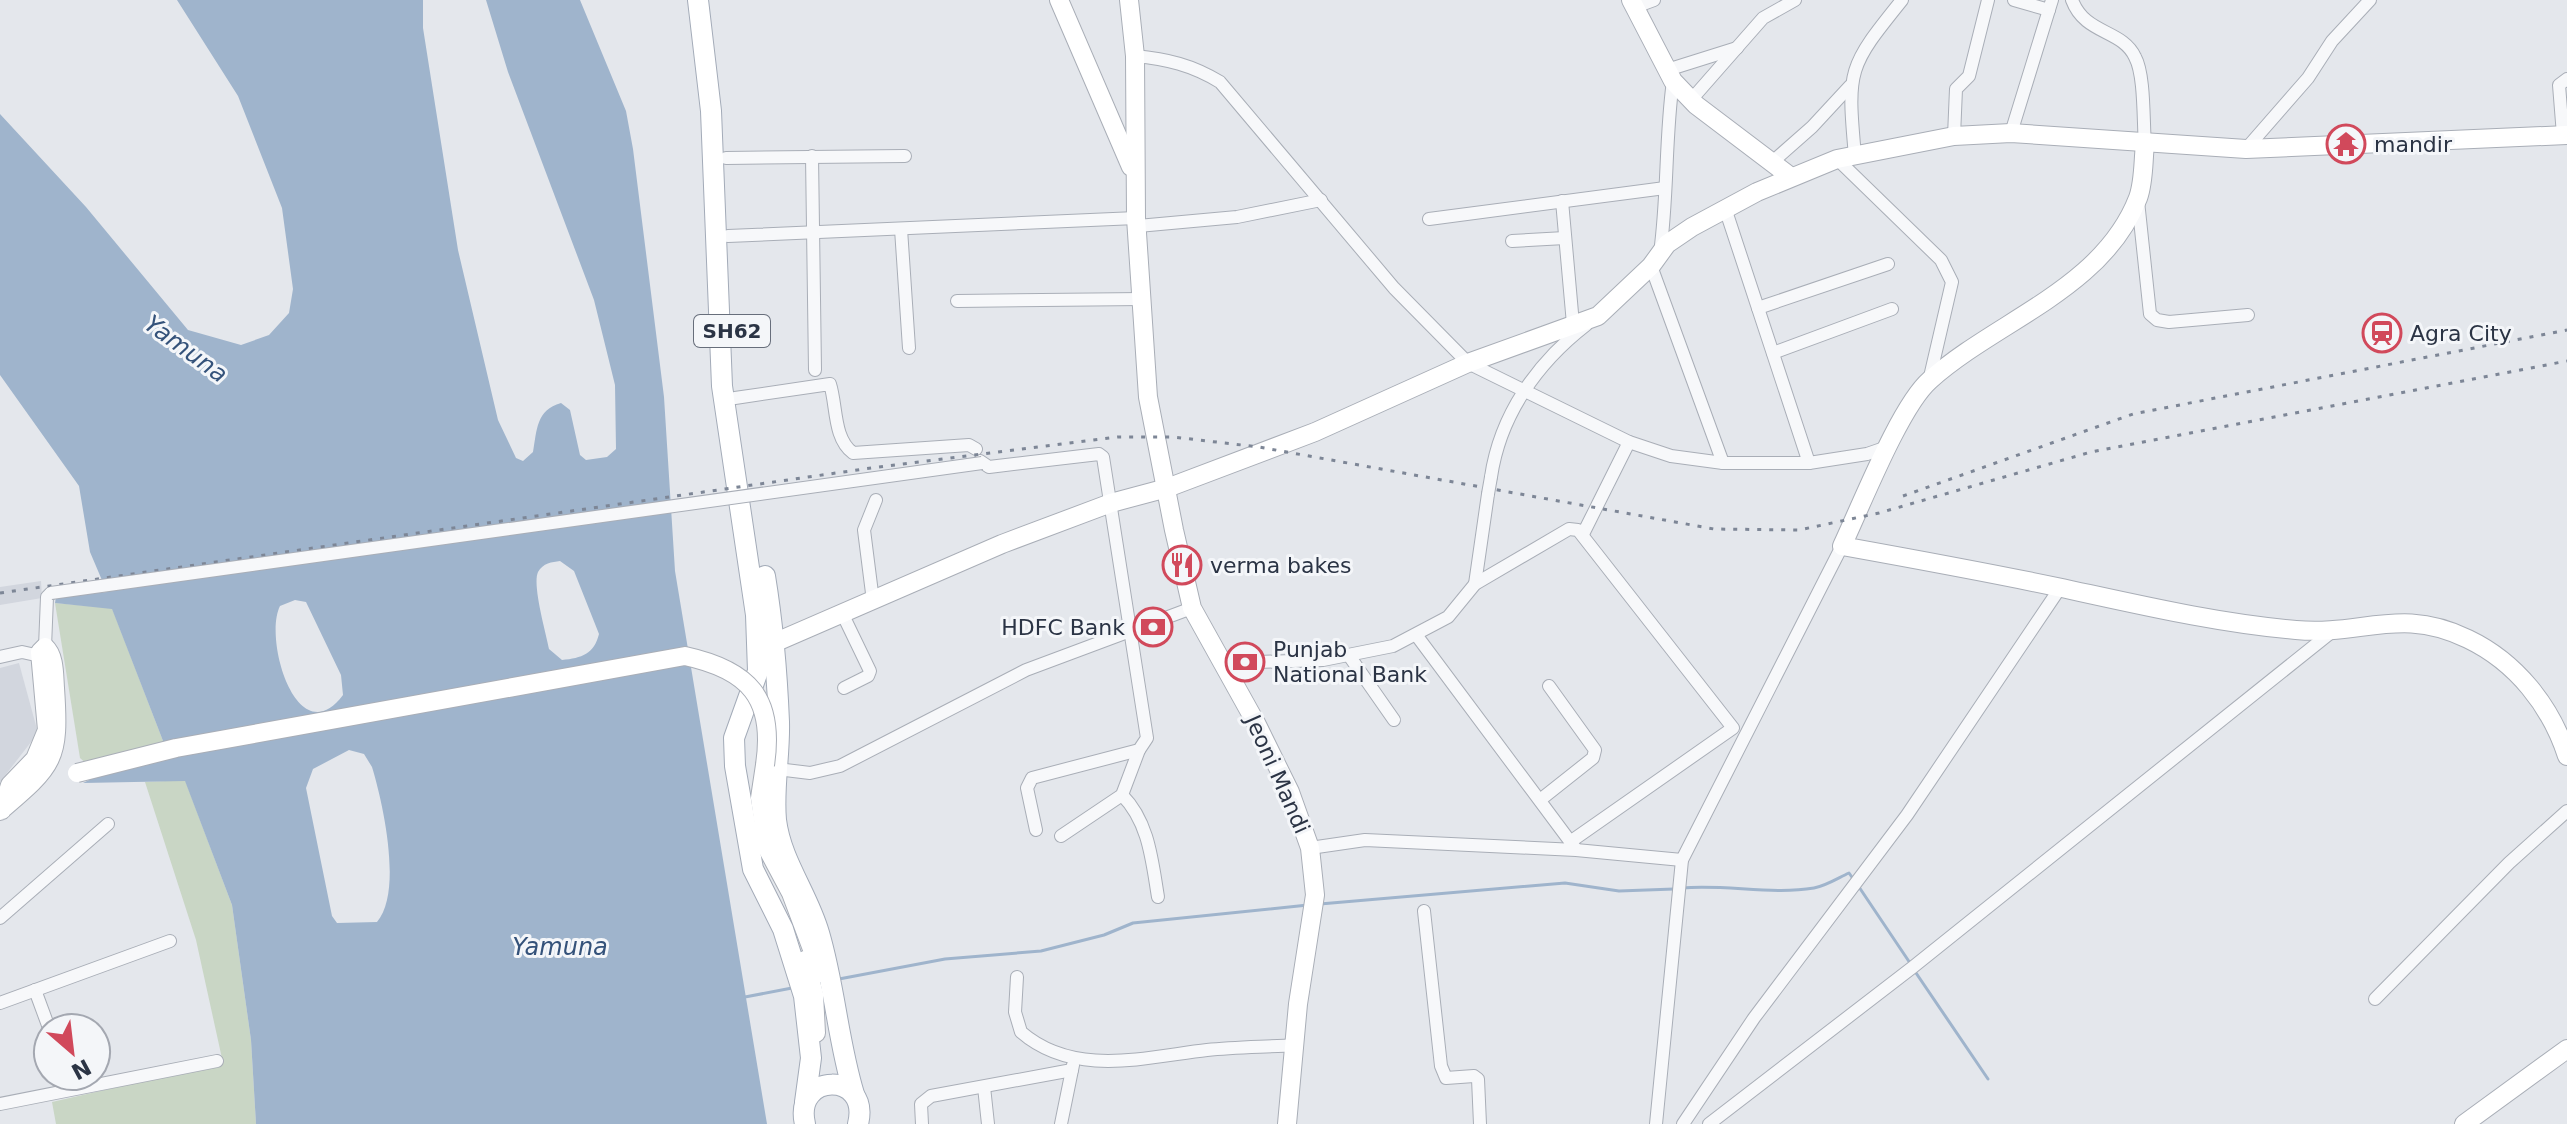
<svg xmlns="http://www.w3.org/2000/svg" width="2567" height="1124" font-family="'DejaVu Sans',sans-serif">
  <rect width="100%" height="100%" fill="#e4e7ec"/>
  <g fill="#d2d6de">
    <polygon points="41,581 42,598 0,605 0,587"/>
    <polygon points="19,663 38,733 0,782 0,668"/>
  </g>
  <g fill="#c9d6c5">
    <polygon points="55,603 112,608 170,759 99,775 80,758"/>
    <polygon points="185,780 232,905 251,1040 256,1124 56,1124 52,1102 223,1063 196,940 145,782"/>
  </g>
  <path fill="#9fb4cc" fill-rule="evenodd" d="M177 0H423V28L458 250 498 420 516 458 523 461 533 452C537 430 536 410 561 403L570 410 580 455 586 460 607 457 616 449 615 385 594 300 508 72 486 0H580L626 111 633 149 664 397 675 571 767 1124H256L251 1040 232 905 185 781 83 783 99 775 170 759 112 609 55 603 56 597 107 592 90 552 79 486 0 375V114L86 207 188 330 241 345 269 335 289 313 293 289 282 208 238 96ZM560 561 574 571 599 634C594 654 582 658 562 660L549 649C546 633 532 585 538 572 543 563 552 562 560 561ZM295 600 306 602 341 675 343 695C298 755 263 640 280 606ZM349 750 364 754 372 767C383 803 403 892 377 922L337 923 332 916 306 788 313 769Z"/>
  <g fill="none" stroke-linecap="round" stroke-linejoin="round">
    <g stroke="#9fb4cc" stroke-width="3">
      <polyline points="1859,887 1910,963"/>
      <path d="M1682 888C1725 884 1771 895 1814 888 1826 886 1838 878 1849 873L1854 880"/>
      <polyline points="1320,904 1565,883 1619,891 1674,889"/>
      <polyline points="1914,970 1988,1079"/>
      <polyline points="839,979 945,959 1041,951 1104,935 1133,923 1308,905"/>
      <polyline points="745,997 792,988"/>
    </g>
    <g stroke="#a9aeb7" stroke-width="14">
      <g id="street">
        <polyline points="2014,0 2049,10"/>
        <path d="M2072 0C2085 35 2122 29 2135 57 2145 75 2143 122 2145 144"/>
        <polyline points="1635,7 1654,0"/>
        <path d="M1135 56C1167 59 1192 65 1220 82L1394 288 1468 363 1629 442 1671 456 1723 463H1809L1867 454 1890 446"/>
        <polyline points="1667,70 1737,48"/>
        <polyline points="1691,100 1763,18 1795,0"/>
        <polyline points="2011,133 2052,0"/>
        <polyline points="2563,135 2559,85 2567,79"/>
        <polyline points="1954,136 1956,89 1969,76 1988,0"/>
        <polyline points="2246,149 2308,78 2332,41 2370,0"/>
        <polyline points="812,156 815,370"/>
        <path d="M1855 156C1847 69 1848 67 1902 0"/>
        <polyline points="726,158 905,156"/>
        <polyline points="1837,159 1941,260 1952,282 1929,381"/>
        <polyline points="1770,164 1812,127 1850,86"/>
        <polyline points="1562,201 1573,324"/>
        <polyline points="2138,201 2150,314 2157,320 2169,322 2248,315"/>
        <polyline points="1725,208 1809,463"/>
        <polyline points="1429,219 1665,188"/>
        <polyline points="1138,226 1237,217 1321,200"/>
        <polyline points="901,229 909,348"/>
        <polyline points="728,236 1136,218"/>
        <polyline points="1512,241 1565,238"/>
        <path d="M1660 253C1668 196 1665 138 1673 81"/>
        <polyline points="1651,266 1723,463"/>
        <polyline points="957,301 1143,299"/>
        <polyline points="1758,308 1888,264"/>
        <polyline points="1773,353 1892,309"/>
        <path d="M735 398 830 384C837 406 833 438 853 453L969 445 976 449"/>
        <polyline points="980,461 989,467 1099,454 1103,457 1147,738 1139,750 1032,778 1027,788 1036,830"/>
        <path d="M1491 477C1500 415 1537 363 1586 325"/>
        <polyline points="1583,534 1629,442"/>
        <polyline points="1475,584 1488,494"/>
        <polyline points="873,601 864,530 876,500"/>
        <polyline points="843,615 870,671 868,676 844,688"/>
        <polyline points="1417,636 1575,848"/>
        <polyline points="45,647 47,597 51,593"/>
        <polyline points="0,657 22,652 40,656"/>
        <polyline points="1350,657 1394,720"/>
        <polyline points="1226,663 1323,660 1393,646 1448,617 1475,584 1569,529 1578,530 1733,728 1570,842"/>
        <polyline points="777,769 810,773 840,766 1026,670 1192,608"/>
        <path d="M1122 795C1149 822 1152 861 1158 897"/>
        <polyline points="1540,800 1593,758 1595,750 1549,686"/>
        <polyline points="1061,836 1122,795 1139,750"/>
        <polyline points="1310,848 1365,840 1576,850 1682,860"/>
        <polyline points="1424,911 1441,1066 1446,1078 1474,1076 1478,1079 1480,1124"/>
        <polyline points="0,918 108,824"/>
        <path d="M1017 977 1015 1012 1021 1032C1074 1078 1146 1057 1207 1050 1236 1047 1266 1047 1295 1045"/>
        <polyline points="35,990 49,1028"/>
        <polyline points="2375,999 2509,863 2567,811"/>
        <polyline points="0,1003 170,941"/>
        <polyline points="984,1087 988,1124"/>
        <polyline points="0,1104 217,1061"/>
        <polyline points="922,1124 921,1104 931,1096 1072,1070"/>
        <polyline points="1061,1124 1073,1065"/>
        <polyline points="1656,1124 1682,860 1842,546"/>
        <polyline points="1683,1124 1754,1018 1907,815 2060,588"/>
        <polyline points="1709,1124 1913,967 2334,630"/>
      </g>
    </g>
    <g stroke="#a9aeb7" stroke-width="20">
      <g id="secondary">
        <polyline points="1059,0 1131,167"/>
        <polyline points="1129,0 1135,56 1136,218 1148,397 1174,530 1192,608 1256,723 1290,792 1310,848 1315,895 1298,1004 1287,1124"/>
        <polyline points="1631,0 1673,81 1696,105 1791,177"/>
        <path d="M2145 144C2143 162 2144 182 2138 198 2103 289 1997 320 1930 380 1900 406 1861 506 1842 546 1914 559 1986 572 2057 587 2136 604 2215 623 2296 630 2362 636 2401 606 2468 639 2516 662 2551 706 2567 756"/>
        <polyline points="760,649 1002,544 1111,503 1167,488 1315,432 1468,363 1598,316 1651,266 1667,244 1692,227 1757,192 1837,159 1954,136 2011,133 2246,149 2567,135"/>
        <polyline points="765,765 760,798 767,848 791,893 821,973"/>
        <path d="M0 811C54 765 60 760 55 688 54 675 55 656 45 647L40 652 47 730 35 759 10 785 2 810"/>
        <polyline points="805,960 814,994 816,1033"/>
        <polyline points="2464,1124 2567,1049"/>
      </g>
    </g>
    <g stroke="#a3abb8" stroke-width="22">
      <g id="primary">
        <polyline points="698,0 711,111 722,386 756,615 758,671 734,738 735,766 753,869 783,929 804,996 811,1058 805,1102"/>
        <path d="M765 576C773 625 777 673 779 722 780 754 773 788 776 820 781 861 808 894 819 933 835 987 838 1042 854 1094"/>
        <path d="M805 1124C793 1072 871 1071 858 1124"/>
      </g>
    </g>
    <use href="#street" stroke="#f7f8fa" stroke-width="12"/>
    <use href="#secondary" stroke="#fff" stroke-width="18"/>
    <use href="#primary" stroke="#fff" stroke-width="20"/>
    <g stroke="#7d8696" stroke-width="3" stroke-dasharray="4 8" stroke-linecap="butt">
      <polyline points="1903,496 2133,414 2567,330"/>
      <polyline points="0,593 864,469 1118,437 1173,437 1259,447 1714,529 1799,530 1879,513 2091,452 2567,361"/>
    </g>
    <g stroke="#a9aeb7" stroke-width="14" stroke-linecap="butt">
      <g id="street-bridge">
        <polyline points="1488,494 1491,477"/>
        <polyline points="51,593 982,463"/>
      </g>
    </g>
    <g stroke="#a9aeb7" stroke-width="20" stroke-linecap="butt">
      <path id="secondary-bridge" d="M77 773 176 748 685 656C749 670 775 698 765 765"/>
    </g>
    <use href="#street-bridge" stroke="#f7f8fa" stroke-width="12"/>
    <use href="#secondary-bridge" stroke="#fff" stroke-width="18"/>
  </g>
  <defs>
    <g id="temple-ring" transform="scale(2)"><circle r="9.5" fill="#f4f6f9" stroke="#d1495b" stroke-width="1.5"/><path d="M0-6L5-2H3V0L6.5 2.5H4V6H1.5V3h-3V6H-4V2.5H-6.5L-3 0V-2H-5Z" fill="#d1495b"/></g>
    <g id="station-ring" transform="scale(2)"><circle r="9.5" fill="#f4f6f9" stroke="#d1495b" stroke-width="1.5"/><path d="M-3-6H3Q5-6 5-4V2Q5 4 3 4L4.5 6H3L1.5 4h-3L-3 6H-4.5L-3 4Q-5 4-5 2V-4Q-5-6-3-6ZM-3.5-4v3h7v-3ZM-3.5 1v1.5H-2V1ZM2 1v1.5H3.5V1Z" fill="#d1495b"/></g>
    <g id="restaurant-ring" transform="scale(2)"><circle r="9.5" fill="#f4f6f9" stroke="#d1495b" stroke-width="1.5"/><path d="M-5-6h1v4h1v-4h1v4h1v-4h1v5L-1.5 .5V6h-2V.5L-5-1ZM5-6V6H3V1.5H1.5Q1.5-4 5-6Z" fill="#d1495b"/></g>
    <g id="bank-ring" transform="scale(2)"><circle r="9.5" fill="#f4f6f9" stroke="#d1495b" stroke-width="1.5"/><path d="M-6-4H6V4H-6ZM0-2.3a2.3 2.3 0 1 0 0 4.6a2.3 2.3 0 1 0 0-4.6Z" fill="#d1495b"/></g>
  </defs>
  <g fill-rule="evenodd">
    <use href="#temple-ring" x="2346" y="144"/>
    <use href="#station-ring" x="2382" y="333"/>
    <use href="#restaurant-ring" x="1182" y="565"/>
    <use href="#bank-ring" x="1153" y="627"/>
    <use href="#bank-ring" x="1245" y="662"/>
  </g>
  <g text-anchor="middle" stroke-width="6" stroke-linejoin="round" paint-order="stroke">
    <rect fill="#f4f6f9" stroke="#676e7b" stroke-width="2" x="694" y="315" width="76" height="32" rx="6"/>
    <g font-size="20" font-weight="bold" fill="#2b3445">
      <text x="732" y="338">SH62</text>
    </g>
    <g font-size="22" fill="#2b3445" stroke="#f4f6f9" text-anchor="start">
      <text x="2374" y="152">mandir</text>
      <text x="2410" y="341">Agra City</text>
      <text x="1210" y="573">verma bakes</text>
      <text x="1125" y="635" text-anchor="end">HDFC Bank</text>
      <text x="1273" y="657">Punjab<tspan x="1273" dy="25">National Bank</tspan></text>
    </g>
    <g font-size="22" fill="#2b3445" stroke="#f4f6f9">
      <text transform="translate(1278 774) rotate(66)" y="8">Jeoni Mandi</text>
    </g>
    <g font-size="24" font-style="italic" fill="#34527a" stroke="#f4f6f9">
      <text transform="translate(186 349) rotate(36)" y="8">Yamuna</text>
      <text x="560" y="955">Yamuna</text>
    </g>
  </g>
  <g transform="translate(72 1052) rotate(152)"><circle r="38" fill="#f4f6f9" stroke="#a4a8b1" stroke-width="2"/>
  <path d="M0-6L14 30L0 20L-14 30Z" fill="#d1495b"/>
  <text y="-12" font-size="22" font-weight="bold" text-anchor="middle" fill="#2b3445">N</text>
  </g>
</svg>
